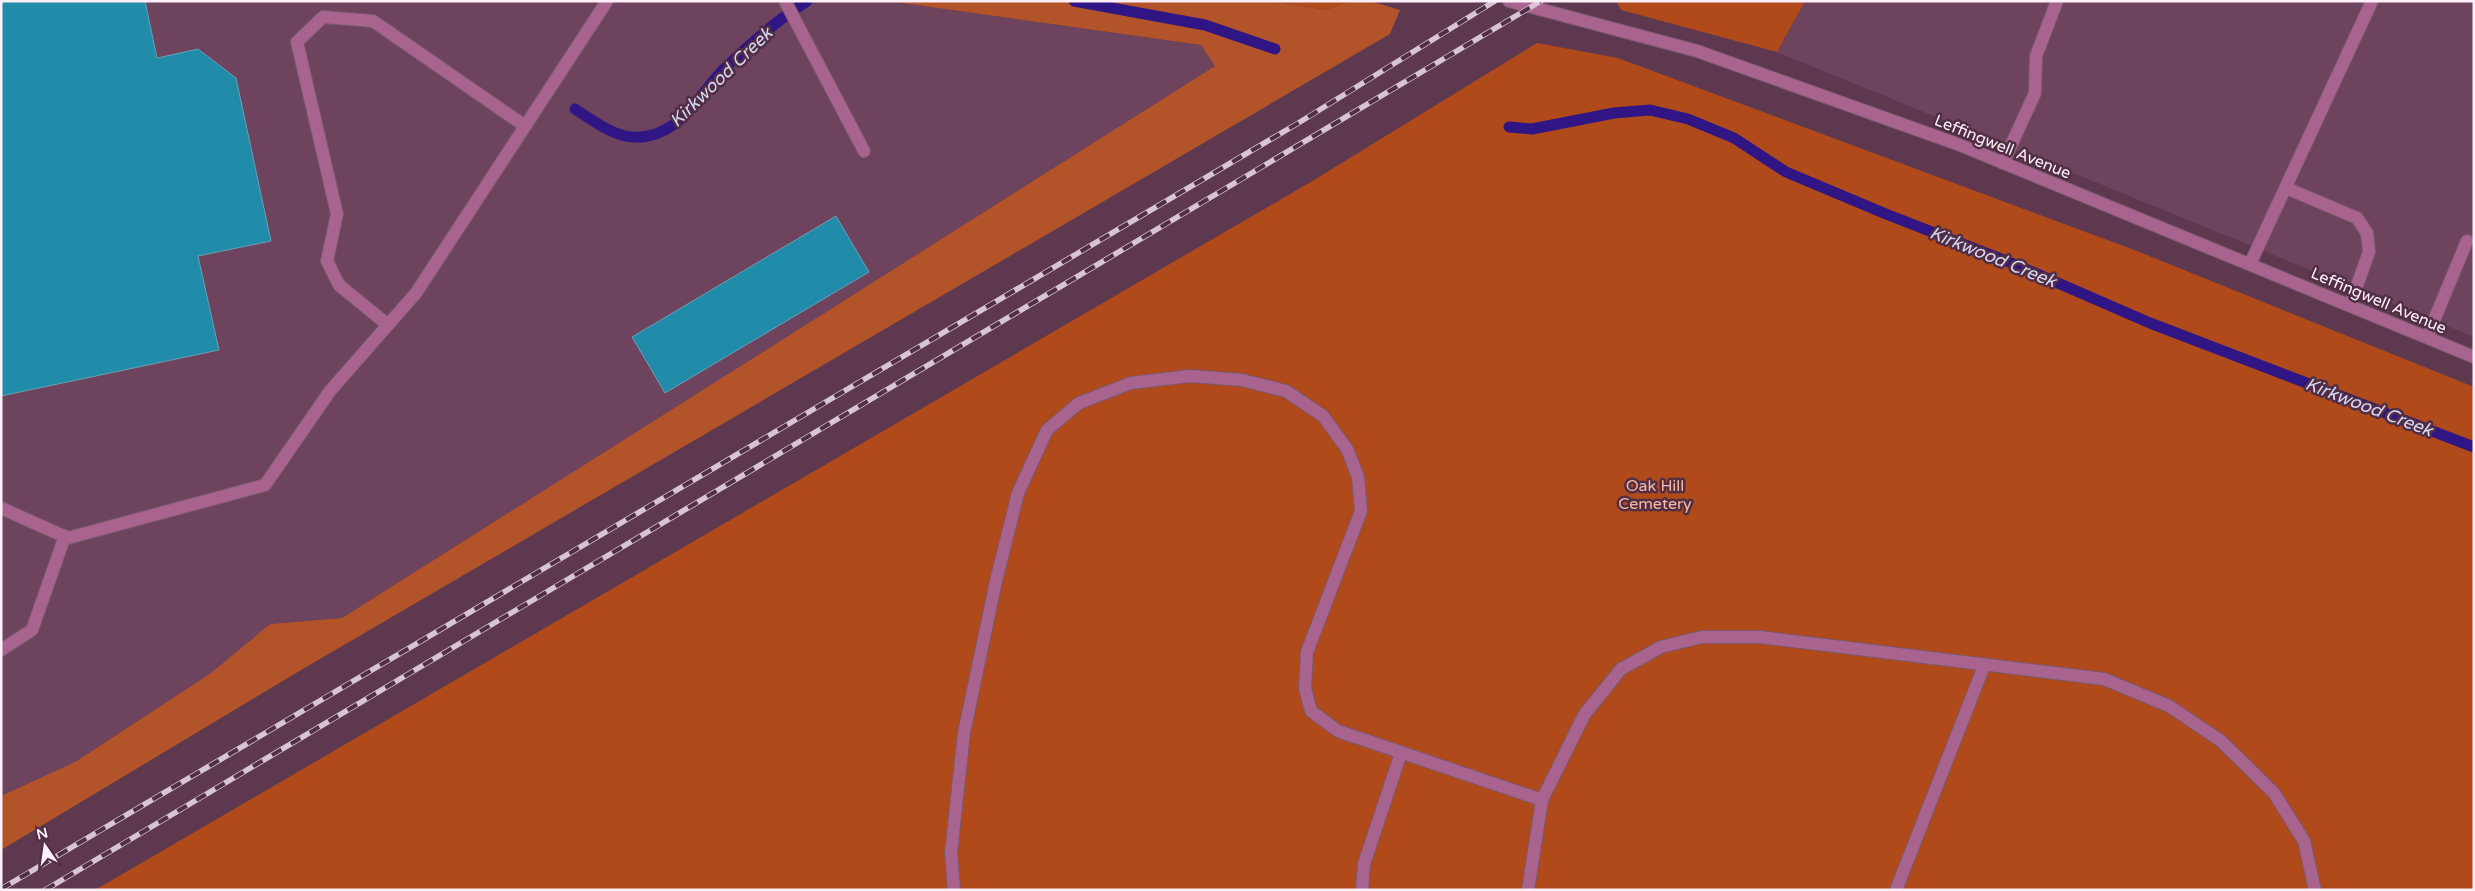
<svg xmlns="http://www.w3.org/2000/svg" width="2475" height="891" font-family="'Varela Round',sans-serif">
  <rect width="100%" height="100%" fill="#5d384f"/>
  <g fill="#6d435d">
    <polygon points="1,1 888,1 1201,45 1215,66 342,618 270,624 211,673 75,762 1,796"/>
    <polygon points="1805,1 2474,1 2474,337 1777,52"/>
  </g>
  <g fill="#b04a1b">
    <polygon points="1272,1 1350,1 1326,10"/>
    <polygon points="1616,1 1805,1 1777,52 1621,10"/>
    <polygon points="1537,43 1618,58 2137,251 2474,387 2474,890 95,890 1314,180"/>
  </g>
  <polygon fill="#b2532a" points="888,1 1272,1 1326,10 1350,1 1370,1 1400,10 1390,34 296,673 1,850 1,796 75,762 211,673 270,624 342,618 1215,66 1201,45"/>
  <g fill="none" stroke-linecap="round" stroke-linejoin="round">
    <g stroke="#301585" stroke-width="11">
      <polyline points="1074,1 1205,25 1275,49"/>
      <path d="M575 109C598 124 620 142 648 136 683 130 701 92 724 69 750 44 777 20 807 1"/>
      <polyline points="1509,127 1532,129 1614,113 1650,110 1688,119 1734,138 1786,172 1886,214 2014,264 2150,323 2474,447"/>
    </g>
  </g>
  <g fill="#218baa" stroke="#6b9fb1">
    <polygon points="1,1 145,1 157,58 198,49 236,78 271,241 198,256 219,350 1,396"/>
    <polygon points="836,216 869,272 665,393 632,337"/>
  </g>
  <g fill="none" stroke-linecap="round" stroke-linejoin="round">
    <g stroke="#7a596d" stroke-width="14">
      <g id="minor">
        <polyline points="785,1 864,151"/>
        <polyline points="1509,1 1697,51 1960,145 2474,357"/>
        <polyline points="2003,163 2035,93 2036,56 2057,1"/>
        <polyline points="2286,188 2357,218 2367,233 2369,252 2350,305"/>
        <polyline points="2250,264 2372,1"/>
        <polyline points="388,325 339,285 327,261 337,214 297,42 323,17 373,21 525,126"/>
        <polyline points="2427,337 2467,241"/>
        <polyline points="1,508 68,538 265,485 330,391 416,293 607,1"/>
        <polyline points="1,650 32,630 65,536"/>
        <polyline points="954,890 951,853 964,733 996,581 1018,493 1047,430 1079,403 1131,383 1190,376 1242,380 1286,391 1323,416 1347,449 1358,477 1361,511 1307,652 1305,688 1311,711 1338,731 1542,800"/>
        <polyline points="1362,890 1364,864 1401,753"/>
        <polyline points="1528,890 1542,800 1584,715 1621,669 1661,647 1702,637 1759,637 2104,679 2169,706 2221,741 2274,793 2304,841 2315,890"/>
        <polyline points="1896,890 1984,666"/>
      </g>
    </g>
    <use href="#minor" stroke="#a8648f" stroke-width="12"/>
    <g stroke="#d8c5d1" stroke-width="5.5">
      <g id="rail">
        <polyline points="1,889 1300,122 1495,1"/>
        <polyline points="45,890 1541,1"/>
      </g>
    </g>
    <use href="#rail" stroke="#512e44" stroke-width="4" stroke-dasharray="11" stroke-linecap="butt"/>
  </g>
  <g text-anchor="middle" stroke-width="5" stroke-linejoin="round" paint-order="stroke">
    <g font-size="16" fill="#fef0f8" stroke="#512e44">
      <text transform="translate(2003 146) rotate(22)" y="6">Leffingwell Avenue</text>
      <text transform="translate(2379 300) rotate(23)" y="6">Leffingwell Avenue</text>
    </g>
    <g font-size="16" fill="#f7b9a1" stroke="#512e44">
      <text x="1655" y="491">Oak Hill<tspan x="1655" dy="18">Cemetery</tspan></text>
    </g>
    <g font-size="18" font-style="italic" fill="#d5d7f4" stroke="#512e44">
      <text transform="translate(721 77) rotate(-44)" y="6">Kirkwood Creek</text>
      <text transform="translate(1993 257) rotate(22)" y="6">Kirkwood Creek</text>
      <text transform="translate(2369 407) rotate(21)" y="6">Kirkwood Creek</text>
    </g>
  </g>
  <rect width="2475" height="891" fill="none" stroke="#fef0f8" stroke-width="5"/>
  <g transform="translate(45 846) rotate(347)" stroke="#512e44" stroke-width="4" paint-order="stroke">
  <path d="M0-4L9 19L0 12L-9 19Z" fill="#fef0f8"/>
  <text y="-8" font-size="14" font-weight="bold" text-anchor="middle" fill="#fef0f8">N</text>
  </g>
</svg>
